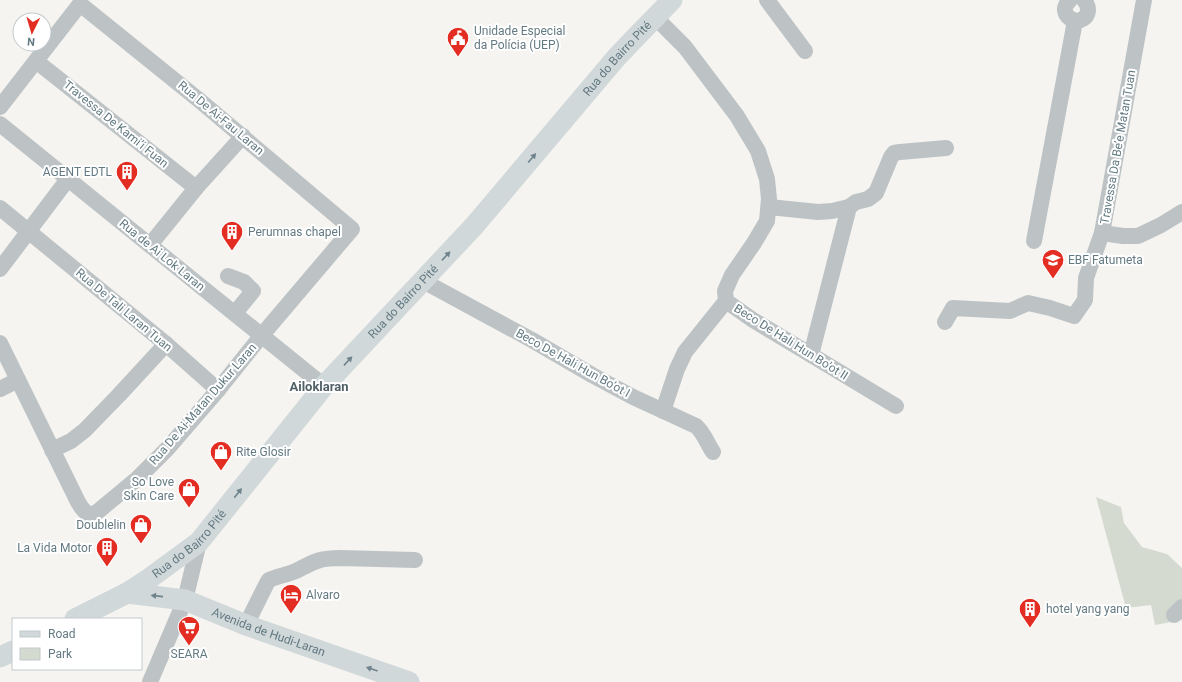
<svg xmlns="http://www.w3.org/2000/svg" width="1182" height="682" font-family="Roboto,sans-serif">
  <rect width="100%" height="100%" fill="#f5f4f1"/>
  <polygon fill="#d5dad0" points="1096,497 1121,507 1124,523 1142,547 1167,554 1182,568 1182,620 1155,625 1151,605 1126,608"/>
  <g fill="none" stroke-linecap="round" stroke-linejoin="round">
    <g stroke="#bdc3c5" stroke-width="16">
      <polyline points="767,0 805,51"/>
      <path d="M1070 0C1066 4 1063 8 1066 14 1075 29 1097 16 1084 0"/>
      <polyline points="1144,0 1102,233 1123,236 1138,236 1161,225 1182,212"/>
      <polyline points="655,17 685,47 737,116 758,151 767,179 769,199 767,221 754,243 732,275 725,291 726,301 753,320 896,406"/>
      <polyline points="36,61 196,188"/>
      <path d="M0 107 80 4 199 100 352 229 262 335 218 390 168 448 137 479 96 513C86 516 83 510 78 502L0 343"/>
      <polyline points="0,124 324,386"/>
      <polyline points="769,207 818,212 832,211 849,207 856,202 868,199 876,193 891,157 894,153 900,152 946,148"/>
      <polyline points="0,208 166,344 218,390"/>
      <polyline points="1034,241 1075,21"/>
      <polyline points="150,245 196,188 243,136"/>
      <polyline points="0,269 68,179"/>
      <polyline points="228,276 244,282 253,291 235,313"/>
      <path d="M423 281 532 340 592 375 633 397 696 426C704 433 707 443 713 452"/>
      <polyline points="945,322 953,308 1010,311 1028,303 1050,308 1074,316 1085,300 1086,278 1102,233"/>
      <polyline points="811,355 849,207"/>
      <polyline points="0,389 18,380"/>
      <polyline points="663,411 677,369 685,352 726,301"/>
      <polyline points="52,450 71,441 85,430 119,395 166,344"/>
      <polyline points="1174,615 1182,607"/>
      <path d="M246 625 267 583 269 580C277 576 287 575 296 571 314 562 318 558 340 558L415 560"/>
      <polyline points="150,682 185,600 199,542"/>
    </g>
    <g stroke="#d1d8da" stroke-width="21">
      <path id="s1" d="M127 593 185 600 246 625 409 682"/>
      <path id="s2" d="M75 619 127 593 150 578 199 542 324 386 474 226 616 58 634 39 672 0"/>
      <polyline points="0,657 13,651"/>
    </g>
  </g>
  <defs><path id="oneway-solid" d="M-6-.8H1V-3.2L6.5 0L1 3.2V.8H-6Z"/></defs>
  <g fill="#6e838b">
    <use href="#oneway-solid" transform="translate(532 158) rotate(-50)"/>
    <use href="#oneway-solid" transform="translate(446 256) rotate(-47)"/>
    <use href="#oneway-solid" transform="translate(348 361) rotate(-47)"/>
    <use href="#oneway-solid" transform="translate(238 493) rotate(-52)"/>
    <use href="#oneway-solid" transform="translate(157 596) rotate(-174)"/>
    <use href="#oneway-solid" transform="translate(372 669) rotate(-161)"/>
  </g>
  <defs>
    <g id="civic-pin" transform="scale(1.15)"><path d="M0 17L-7.5 6A9.5 9.5 0 1 1 7.5 6Z" fill="#e42d22" stroke="#fff"/><path d="M-.6-6.5H3V-4.5H.6V-3L4-1V1h2V6H-6V1h2V-1L-.6-3ZM-1.2 2.5V6h2.4V2.5Z" fill="#fff"/></g>
    <g id="building-pin" transform="scale(1.15)"><path d="M0 17L-7.5 6A9.5 9.5 0 1 1 7.5 6Z" fill="#e42d22" stroke="#fff"/><path d="M-4-6H4V6H1V3H-1V6H-4ZM-2.5-4.3h1.7v1.8h-1.7ZM.8-4.3h1.7v1.8H.8ZM-2.5-1h1.7V.8h-1.7ZM.8-1h1.7V.8H.8Z" fill="#fff"/></g>
    <g id="school-pin" transform="scale(1.15)"><path d="M0 17L-7.5 6A9.5 9.5 0 1 1 7.5 6Z" fill="#e42d22" stroke="#fff"/><path d="M0-5L7-2L0 1L-7-2ZM-4 1L0 2.5L4 1V4Q0 6-4 4Z" fill="#fff"/></g>
    <g id="shop-pin" transform="scale(1.15)"><path d="M0 17L-7.5 6A9.5 9.5 0 1 1 7.5 6Z" fill="#e42d22" stroke="#fff"/><path d="M-5-2.5h2.3a2.7 3.5 0 0 1 5.4 0H5L5.5 6h-11ZM-1.5-2.5h3a1.5 2.3 0 0 0-3 0Z" fill="#fff"/></g>
    <g id="hotel-pin" transform="scale(1.15)"><path d="M0 17L-7.5 6A9.5 9.5 0 1 1 7.5 6Z" fill="#e42d22" stroke="#fff"/><path d="M-6-4.5h1.5V1H6V5H4.5V3h-9V5H-6ZM-4 0a1.8 1.8 0 1 1 3.6 0ZM.5 0V-2.5h3Q6-2.5 6 0Z" fill="#fff"/></g>
    <g id="supermarket-pin" transform="scale(1.15)"><path d="M0 17L-7.5 6A9.5 9.5 0 1 1 7.5 6Z" fill="#e42d22" stroke="#fff"/><path d="M-6-5.5h2.5l.6 2H6L4.5 2H-2.5L-4.4-4H-6ZM-1.5 3.2a1.3 1.3 0 1 0 .1 0ZM3 3.2a1.3 1.3 0 1 0 .1 0Z" fill="#fff"/></g>
  </defs>
  <g fill-rule="evenodd">
    <use href="#civic-pin" x="458" y="38"/>
    <use href="#building-pin" x="127" y="172"/>
    <use href="#building-pin" x="232" y="232"/>
    <use href="#school-pin" x="1053" y="260"/>
    <use href="#shop-pin" x="221" y="452"/>
    <use href="#shop-pin" x="189" y="489"/>
    <use href="#shop-pin" x="141" y="525"/>
    <use href="#building-pin" x="107" y="548"/>
    <use href="#hotel-pin" x="291" y="595"/>
    <use href="#building-pin" x="1030" y="609"/>
    <use href="#supermarket-pin" x="189" y="627"/>
  </g>
  <g text-anchor="middle" stroke-width="4" stroke-linejoin="round" paint-order="stroke">
    <g font-size="12" fill="#637a82" stroke="#fff" text-anchor="start">
      <text x="474" y="35">Unidade Especial<tspan x="474" dy="14">da Polícia (UEP)</tspan></text>
      <text x="112" y="176" text-anchor="end">AGENT EDTL</text>
      <text x="248" y="236">Perumnas chapel</text>
      <text x="1068" y="264">EBF Fatumeta</text>
      <text x="236" y="456">Rite Glosir</text>
      <text x="174" y="486" text-anchor="end">So Love<tspan x="174" dy="14">Skin Care</tspan></text>
      <text x="126" y="529" text-anchor="end">Doublelin</text>
      <text x="92" y="552" text-anchor="end">La Vida Motor</text>
      <text x="306" y="599">Alvaro</text>
      <text x="1046" y="613">hotel yang yang</text>
      <text x="189" y="658" text-anchor="middle">SEARA</text>
    </g>
    <g font-size="12" fill="#637a82" stroke="#fff">
      <text dy="4" stroke="none"><textPath href="#s2" startOffset="786">Rua do Bairro Pité</textPath></text>
      <text transform="translate(221 118) rotate(40)" y="4">Rua De Ai-Fau Laran</text>
      <text transform="translate(116 124) rotate(39)" y="4">Travessa De Kami’i Fuan</text>
      <text transform="translate(1118 147) rotate(-80)" y="4">Travessa Da Be’e Matan Tuan</text>
      <text transform="translate(162 255) rotate(39)" y="4">Rua de Ai Lok Laran</text>
      <text dy="4" stroke="none"><textPath href="#s2" startOffset="462">Rua do Bairro Pité</textPath></text>
      <text transform="translate(124 310) rotate(40)" y="4">Rua De Tali Laran Tuan</text>
      <text transform="translate(791 342) rotate(32)" y="4">Beco De Hali Hun Bo’ot II</text>
      <text transform="translate(573 363) rotate(29)" y="4">Beco De Hali Hun Bo’ot I</text>
      <text transform="translate(203 404) rotate(-49)" y="4">Rua De Ai-Matan Dukur Laran</text>
      <text dy="4" stroke="none"><textPath href="#s2" startOffset="138">Rua do Bairro Pité</textPath></text>
      <text dy="4" stroke="none"><textPath href="#s1" startOffset="148">Avenida de Hudi-Laran</textPath></text>
    </g>
    <g font-size="13" font-weight="bold" fill="#516167" stroke="#fff">
      <text x="319" y="391">Ailoklaran</text>
    </g>
  </g>
  <rect x="12" y="618" width="130" height="52" fill="#ffffff" stroke="#c1cacd"/>
  <rect x="20" y="631" width="20" height="6" fill="#d1d8da" stroke="#c1cacd"/>
  <text x="48" y="638" font-size="12" fill="#637a82">Road</text>
  <rect x="20" y="648" width="20" height="12" fill="#d5dad0" stroke="#c1cacd"/>
  <text x="48" y="658" font-size="12" fill="#637a82">Park</text>
  <g transform="translate(32 32) rotate(185)"><circle r="19" fill="#ffffff" stroke="#c1cacd"/>
  <path d="M0-3L7 15L0 10L-7 15Z" fill="#e42d22"/>
  <text y="-6" font-size="11" font-weight="bold" text-anchor="middle" fill="#637a82">N</text>
  </g>
</svg>
